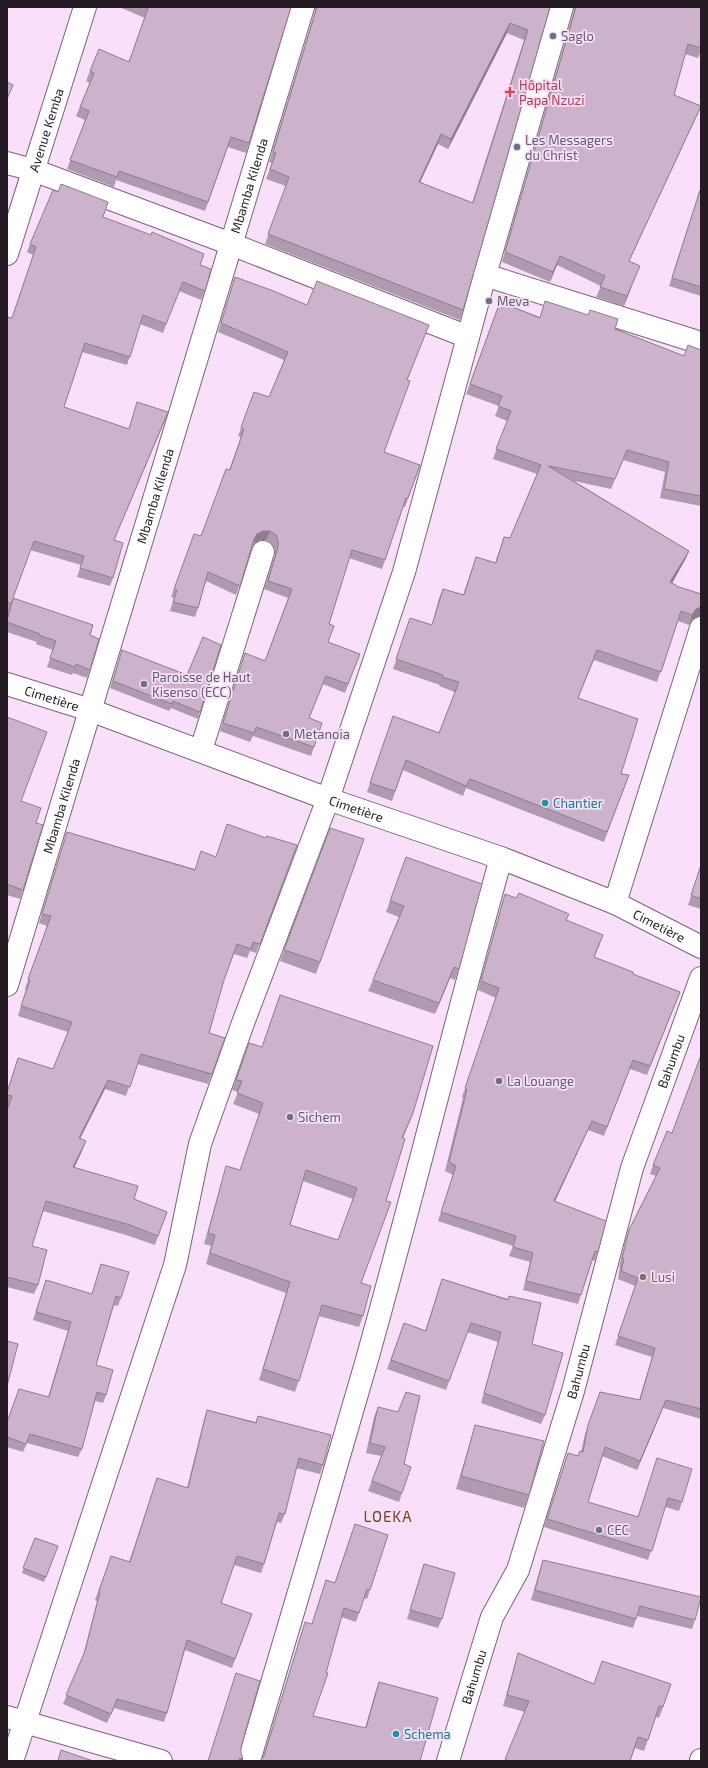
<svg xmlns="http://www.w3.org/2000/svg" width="708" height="1768" font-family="'Exo 2',sans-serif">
  <rect width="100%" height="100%" fill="#f9dff9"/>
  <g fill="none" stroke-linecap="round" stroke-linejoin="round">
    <g stroke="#796379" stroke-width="24">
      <g id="street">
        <polyline points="7,163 33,170 231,244 468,337"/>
        <path id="s1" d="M7 254 85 7"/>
        <polyline points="485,275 701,343"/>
        <path id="s2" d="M7 684 90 710 328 799 501 858 615 903 701 947"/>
        <polyline points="201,750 263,552"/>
        <polyline points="615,903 701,628"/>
        <path id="s3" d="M7 985 303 7"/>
        <polyline points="7,1717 161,1761"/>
        <polyline points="12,1761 175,1265 200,1144 243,1023 328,799 404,572 485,275 562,7"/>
        <path d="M249 1761C288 1628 328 1496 366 1363 413 1196 454 1026 501 858"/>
        <path id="s4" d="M448 1761 492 1617 518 1570 573 1391 632 1168 701 978"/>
        <polyline points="701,1761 701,1760"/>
      </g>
    </g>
    <use href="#street" stroke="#fff" stroke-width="22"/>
  </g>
  <g fill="#af9aaf" fill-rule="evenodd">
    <polygon points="119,7 291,7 249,143 246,153 228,147 205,211 116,180 114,187 67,169 85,120 76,116 90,83 86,81 90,71 129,62 145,18"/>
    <path d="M315 7H550L463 310 460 320 265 244 286 186 266 179 272 163 269 162 315 11ZM507 33 524 40 472 203 420 183 438 144 448 149Z"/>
    <polygon points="574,7 701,7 701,51 698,58 685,54 674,95 701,106 697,115 629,261 636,275 624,306 596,297 601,286 557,265 550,282 502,262 574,10"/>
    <polygon points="700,190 701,191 701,296 669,286"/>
    <polygon points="103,217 200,265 205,291 201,300 179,291 163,333 140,324 127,365 82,352 64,407 129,429 137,402 165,420 114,540 113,578 110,586 77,577 81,565 30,550 13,598 90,635 90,670 87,678 73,673 72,675 47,667 53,650 36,644 37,642 7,632 7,617 9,608 8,612 7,612 7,317 12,318 33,255 27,252 30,244"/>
    <polygon points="235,277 407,380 384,452 420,465 405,507 403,507 382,569 349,558 329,624 328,642 360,654 345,693 323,684 309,718 322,723 311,756 253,736 250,742 220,731 245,653 265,661 288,598 264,589 275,555 275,549 272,544 266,540 260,540 254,543 252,547 236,595 206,581 198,608 195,617 170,611 174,598 171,597 194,534 201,536 229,470 241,437 238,436 254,392 269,397 284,360 218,332"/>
    <polygon points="545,301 684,356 701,350 701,506 660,498 665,472 623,460 611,489 574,481 689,551 685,560 672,583 676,586 701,594 701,616 699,616 692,619 689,625 678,621 657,682 594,660 578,698 621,774 629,775 604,842 466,788 463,796 403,770 392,801 367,792 393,716 439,733 455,692 439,686 440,685 393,669 410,618 432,625 439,598 443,589 463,595 476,557 495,563 504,537 510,538 537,474 493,459 507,421 495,416 499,406 466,394 500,302 540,317"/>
    <polygon points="122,650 187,675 200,712 198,719 171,708 169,711 110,688"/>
    <polygon points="7,717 21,801 36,823 23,890 20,899 7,895"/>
    <polygon points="330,828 364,839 316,974 280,961"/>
    <polygon points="67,832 195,869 216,856 266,838 297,845 256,953 250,951 247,958 234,954 223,982 209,1033 225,1038 208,1084 137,1064 126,1096 105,1089 80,1138 82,1151 74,1167 134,1199 167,1212 155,1245 126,1235 43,1211 32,1246 38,1285 34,1294 7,1287 7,1110 8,1106 7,1106 7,1091 18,1058 53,1069 68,1032 18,1016 26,989 25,989 47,926 39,923"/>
    <polygon points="406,857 459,969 455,980 450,978 435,1014 368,991 373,980 399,917 386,912"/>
    <polygon points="701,865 701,909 688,905"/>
    <polygon points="505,894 567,920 600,944 594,957 633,974 680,992 647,1075 630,1069 604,1136 588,1130 555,1201 598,1252 595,1261 592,1260 578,1304 523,1290 530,1262 509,1256 513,1246 438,1221 453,1175 445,1171 463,1098 462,1097 496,998 478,990 502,903"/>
    <path d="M280 995 413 1113 403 1138 361 1283 363 1316 359 1327 319 1316 295 1392 259 1380 286 1293 206 1264 211 1246 204 1244 223 1177 226 1166 240 1170 259 1114 233 1104 238 1092 232 1090 249 1043 262 1047ZM303 1181 353 1199 338 1240 290 1225Z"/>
    <polygon points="701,1055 701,1419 663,1408 637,1470 602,1456 588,1502 638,1517 657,1458 682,1502 679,1511 665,1507 648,1560 544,1527 568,1453 578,1456 581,1452 585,1434 600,1392 639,1400 652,1357 615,1345 635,1286 618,1279 620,1267 619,1267 626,1239 629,1230 656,1176 650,1174 653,1165 672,1133"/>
    <polygon points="101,1264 121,1298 118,1306 114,1305 96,1365 106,1395 103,1403 95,1401 82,1449 78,1457 27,1443 23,1452 7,1447 7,1422 48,1397 68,1331 33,1320 46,1280 92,1294"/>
    <polygon points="442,1279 508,1299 509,1296 532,1344 545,1415 541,1424 481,1403 498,1342 467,1332 446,1390 387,1369 404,1323 425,1331"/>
    <polygon points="378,1407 404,1464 402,1493 399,1502 368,1491 381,1456 366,1453 374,1417"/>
    <polygon points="207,1410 256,1422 258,1416 323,1465 320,1474 296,1468 285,1514 281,1523 277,1522 264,1564 261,1573 234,1565 221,1603 252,1614 232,1668 185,1650 167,1713 164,1722 114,1708 107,1723 63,1704 83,1656 97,1601 95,1600 111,1556 129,1562 157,1478 187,1488 204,1419"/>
    <polygon points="475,1425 529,1495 524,1508 456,1489 471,1439"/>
    <polygon points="352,1532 370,1590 367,1599 364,1598 356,1622 341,1617 313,1716 365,1728 376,1690 379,1682 420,1761 263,1757 305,1622 312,1624 326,1580 335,1583"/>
    <polygon points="35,1538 58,1546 44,1582 22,1573"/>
    <polygon points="543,1560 695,1620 692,1629 637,1616 633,1628 531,1600 540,1569"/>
    <polygon points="424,1564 442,1619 438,1628 407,1619"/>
    <polygon points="518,1653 594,1684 663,1707 659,1718 656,1717 644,1751 635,1748 630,1761 505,1761 525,1712 503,1706 515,1664"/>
    <polygon points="236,1673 241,1747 241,1753 243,1759 242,1761 208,1761"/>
  </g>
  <g fill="#8f7d8e">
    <polygon points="510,23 507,33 448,149 451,139"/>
    <polygon points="701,106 697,115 625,270 629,261"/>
    <polygon points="441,134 438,144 415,192 419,182"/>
    <polygon points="560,256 557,265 550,282 553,272"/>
    <polygon points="640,266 636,275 624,306 627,296"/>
    <polygon points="168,412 165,420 110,549 114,540"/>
    <polygon points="263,531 270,531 266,540 260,540 254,543 251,548 254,539 257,534"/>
    <polygon points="689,551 685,560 667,592 670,582"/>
    <polygon points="701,607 701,616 699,616 692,619 689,625 692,615 696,609"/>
    <polygon points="454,967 450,978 435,1014 439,1003"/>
    <polygon points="108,1080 105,1089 76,1147 79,1138"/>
    <polygon points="413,1113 409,1123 398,1149 402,1138"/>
    <polygon points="592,1121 588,1130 551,1210 554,1201"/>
    <polygon points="86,1141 82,1151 70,1177 73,1167"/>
    <polygon points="666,1400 663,1408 637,1470 640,1461"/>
    <polygon points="240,1758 243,1759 242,1761 239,1761"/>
  </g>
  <g fill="#ccb3cb" stroke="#8f7d8e" fill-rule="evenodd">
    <polygon points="146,7 291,7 249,143 231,137 208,202 119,171 117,177 70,160 89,111 80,107 94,73 90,71 99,49 129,62 148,8"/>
    <path d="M317 7H550L463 310 268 234 289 177 270 169 276 153 273 152ZM510 23 528 30 473 203 419 182 441 134 451 139Z"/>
    <polygon points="576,7 701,7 701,48 688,44 674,95 701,106 629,261 640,266 627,296 600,287 605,276 560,256 553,272 505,252"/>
    <polygon points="7,82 13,85 7,99"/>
    <polygon points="61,184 108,202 103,217 151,235 152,232 204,254 200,265 211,269 205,291 183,282 166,324 143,315 130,357 85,343 64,407 129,429 137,402 168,412 114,540 123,543 113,578 80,568 84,556 34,541 13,598 93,625 90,635 99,639 90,670 76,664 75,667 50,658 56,641 39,635 40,634 7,622 7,620 13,599 11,604 7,602 7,317 12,318 36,247 30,244 53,190 58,192"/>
    <polygon points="700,190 701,191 701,287 672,278"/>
    <polygon points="235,277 271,290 307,305 317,281 429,325 407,380 410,381 384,452 420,465 408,498 406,498 385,560 352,550 329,624 334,626 328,642 360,654 348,684 326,676 309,718 322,723 314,747 256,727 254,733 223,723 245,653 265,661 292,589 268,581 278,547 278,540 276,535 270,531 263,531 257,534 254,539 240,586 208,572 198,608 173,602 177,590 174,589 194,534 201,536 226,469 230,470 244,429 241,427 254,392 269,397 288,352 221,323"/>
    <polygon points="545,301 588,315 590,310 618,319 615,329 684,356 688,345 701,350 701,496 664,489 669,462 627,450 615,479 548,466 689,551 670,582 676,585 676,586 701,594 701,607 696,609 692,615 681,611 661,672 597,650 578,698 638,719 621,774 629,775 607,832 470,779 466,786 406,760 395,791 370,783 393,716 439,733 459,682 442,677 443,675 396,659 410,618 432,625 443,589 464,595 476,557 496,563 504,537 510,538 541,465 496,449 511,411 498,406 502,396 470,384 500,302 540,318"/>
    <polygon points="203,637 221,645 200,712 173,701 172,704 113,681 122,650 187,675"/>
    <polygon points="7,717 47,732 21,801 41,808 36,823 43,825 23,890 7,884"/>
    <polygon points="227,824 266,838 267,836 297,845 260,944 253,942 251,949 237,944 224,980 209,1033 225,1038 212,1074 141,1054 130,1087 108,1080 79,1138 86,1141 73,1167 138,1186 134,1199 167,1212 158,1236 130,1225 46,1201 32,1246 47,1250 38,1285 7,1277 7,1110 12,1096 7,1095 7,1093 18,1058 53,1069 72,1022 21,1006 30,980 28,979 51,916 42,914 67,832 195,870 201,851 216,857"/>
    <polygon points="330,828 364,839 320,962 284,950"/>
    <polygon points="406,857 482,884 459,969 454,967 439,1003 373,980 404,906 390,901"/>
    <polygon points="701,865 701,899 691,895"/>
    <polygon points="519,893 569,914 566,920 603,935 594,957 633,972 633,974 680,992 650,1066 633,1060 607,1127 592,1121 554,1201 606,1221 598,1252 595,1251 581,1295 526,1281 533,1253 513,1247 516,1236 441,1212 456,1166 449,1162 467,1089 465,1088 499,988 481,981 505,894 516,898"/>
    <path d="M280 995 433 1046 413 1113 402 1138 405 1139 386 1201 391 1202 361 1283 371 1286 363 1316 322 1305 299 1381 263 1369 290 1282 210 1253 215 1235 208 1233 226 1166 240 1170 263 1103 237 1093 242 1081 236 1080 249 1043 262 1047ZM306 1170 357 1188 338 1240 290 1225Z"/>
    <polygon points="701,1055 701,1409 666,1400 640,1461 605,1447 588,1502 638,1517 657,1458 692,1469 682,1502 668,1498 652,1551 547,1519 568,1453 578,1456 580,1451 583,1452 588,1425 600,1392 640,1400 655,1348 618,1336 638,1278 621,1271 624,1259 622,1258 629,1230 660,1168 653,1165 667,1131 672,1133"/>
    <polygon points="101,1264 129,1272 121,1298 116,1296 96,1365 113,1370 106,1395 97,1392 82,1449 30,1434 26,1444 7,1437 7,1422 19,1389 49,1397 71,1322 36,1312 46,1280 92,1294"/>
    <polygon points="442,1279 508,1300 509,1296 541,1303 532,1344 563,1353 545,1415 484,1393 501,1332 471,1323 449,1381 391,1360 404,1323 426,1331"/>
    <polygon points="7,1341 18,1344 7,1386"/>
    <polygon points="406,1392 420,1396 404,1464 411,1467 402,1493 372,1481 385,1447 370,1443 378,1407 398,1412"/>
    <polygon points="207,1410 256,1423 258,1416 331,1435 323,1465 299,1458 285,1514 279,1513 264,1564 237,1556 221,1603 252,1614 235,1659 187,1640 167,1713 117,1699 111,1714 66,1695 85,1651 100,1592 99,1591 111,1556 130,1562 157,1478 188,1488"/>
    <polygon points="475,1425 544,1441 529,1495 461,1476"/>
    <polygon points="355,1524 388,1535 370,1590 367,1589 359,1613 344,1608 326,1673 328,1673 313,1716 366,1728 379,1682 438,1698 420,1761 260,1761 264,1756 305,1622 312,1624 326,1580 335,1583"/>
    <polygon points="35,1538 58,1546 46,1577 23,1568"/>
    <polygon points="543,1560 701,1597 695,1620 640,1606 636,1619 535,1590"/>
    <polygon points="424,1564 455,1573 442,1619 410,1610"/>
    <polygon points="518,1653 594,1684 602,1661 671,1684 663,1707 659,1706 648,1740 638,1737 630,1761 509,1761 505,1759 529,1701 507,1695"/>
    <polygon points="236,1673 260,1681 241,1747 241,1753 243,1759 240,1758 239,1761 208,1761"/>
    <polygon points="61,1750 93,1761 58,1761"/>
  </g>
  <g fill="#6b7280" stroke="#f9dff9" stroke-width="1.5">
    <circle cx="553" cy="36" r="4"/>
    <circle cx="517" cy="147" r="4"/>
    <circle cx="489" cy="301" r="4"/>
    <circle cx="144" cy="684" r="4"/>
    <circle cx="286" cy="734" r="4"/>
    <circle cx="499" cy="1081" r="4"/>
    <circle cx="290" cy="1117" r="4"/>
    <circle cx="599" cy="1530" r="4"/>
  </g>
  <path fill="#e0444e" stroke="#f9dff9" stroke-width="1.5" d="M508 86h4v4h4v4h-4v4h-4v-4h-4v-4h4z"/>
  <g fill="#0f9aa8" stroke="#f9dff9" stroke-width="1.5">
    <circle cx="545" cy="803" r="4"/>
    <circle cx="396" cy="1734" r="4"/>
  </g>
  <circle fill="#8d6e63" stroke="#f9dff9" stroke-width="1.5" cx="643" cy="1277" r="4"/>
  <g text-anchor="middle" stroke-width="3.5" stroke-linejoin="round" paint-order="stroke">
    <g font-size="13" fill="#5b616d" stroke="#f9dff9" text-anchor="start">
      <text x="561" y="41">Saglo</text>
      <text x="525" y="145">Les Messagers<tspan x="525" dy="15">du Christ</tspan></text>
      <text x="497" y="306">Meva</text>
      <text x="152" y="682">Paroisse de Haut<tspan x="152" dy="15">Kisenso (ECC)</tspan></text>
      <text x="294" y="739">Metanoia</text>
      <text x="507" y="1086">La Louange</text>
      <text x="298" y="1122">Sichem</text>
      <text x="607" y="1535">CEC</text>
    </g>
    <g font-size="13" fill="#be3a42" stroke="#f9dff9" text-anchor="start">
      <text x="519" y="90">Hôpital<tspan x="519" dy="15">Papa Nzuzi</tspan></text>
    </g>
    <g font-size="13" fill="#241b24" stroke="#f9dff9">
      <text dy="5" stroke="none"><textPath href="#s1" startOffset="130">Avenue Kemba</textPath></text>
      <text dy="5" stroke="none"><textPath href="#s3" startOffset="835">Mbamba Kilenda</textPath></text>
      <text dy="5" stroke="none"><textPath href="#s3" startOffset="511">Mbamba Kilenda</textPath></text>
      <text dy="5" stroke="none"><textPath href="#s2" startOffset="47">Cimetière</textPath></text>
      <text dy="5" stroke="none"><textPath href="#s3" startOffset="187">Mbamba Kilenda</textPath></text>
      <text dy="5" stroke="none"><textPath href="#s2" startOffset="371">Cimetière</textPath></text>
      <text dy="5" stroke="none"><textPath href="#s2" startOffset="696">Cimetière</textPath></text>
      <text dy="5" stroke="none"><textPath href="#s4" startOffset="736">Bahumbu</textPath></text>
      <text dy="5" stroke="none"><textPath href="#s4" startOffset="412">Bahumbu</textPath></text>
      <text dy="5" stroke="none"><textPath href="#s4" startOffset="88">Bahumbu</textPath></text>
    </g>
    <g font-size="13" fill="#0d838f" stroke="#f9dff9" text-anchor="start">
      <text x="553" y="808">Chantier</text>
      <text x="404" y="1739">Schema</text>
    </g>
    <g font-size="13" fill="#785e54" stroke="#f9dff9" text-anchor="start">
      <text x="651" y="1282">Lusi</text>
    </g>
    <g font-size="15" letter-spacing="1" fill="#6e451a" stroke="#f9dff9">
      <text x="388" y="1522">LOEKA</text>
    </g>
  </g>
  <rect width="708" height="1768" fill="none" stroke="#241b24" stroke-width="16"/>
</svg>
